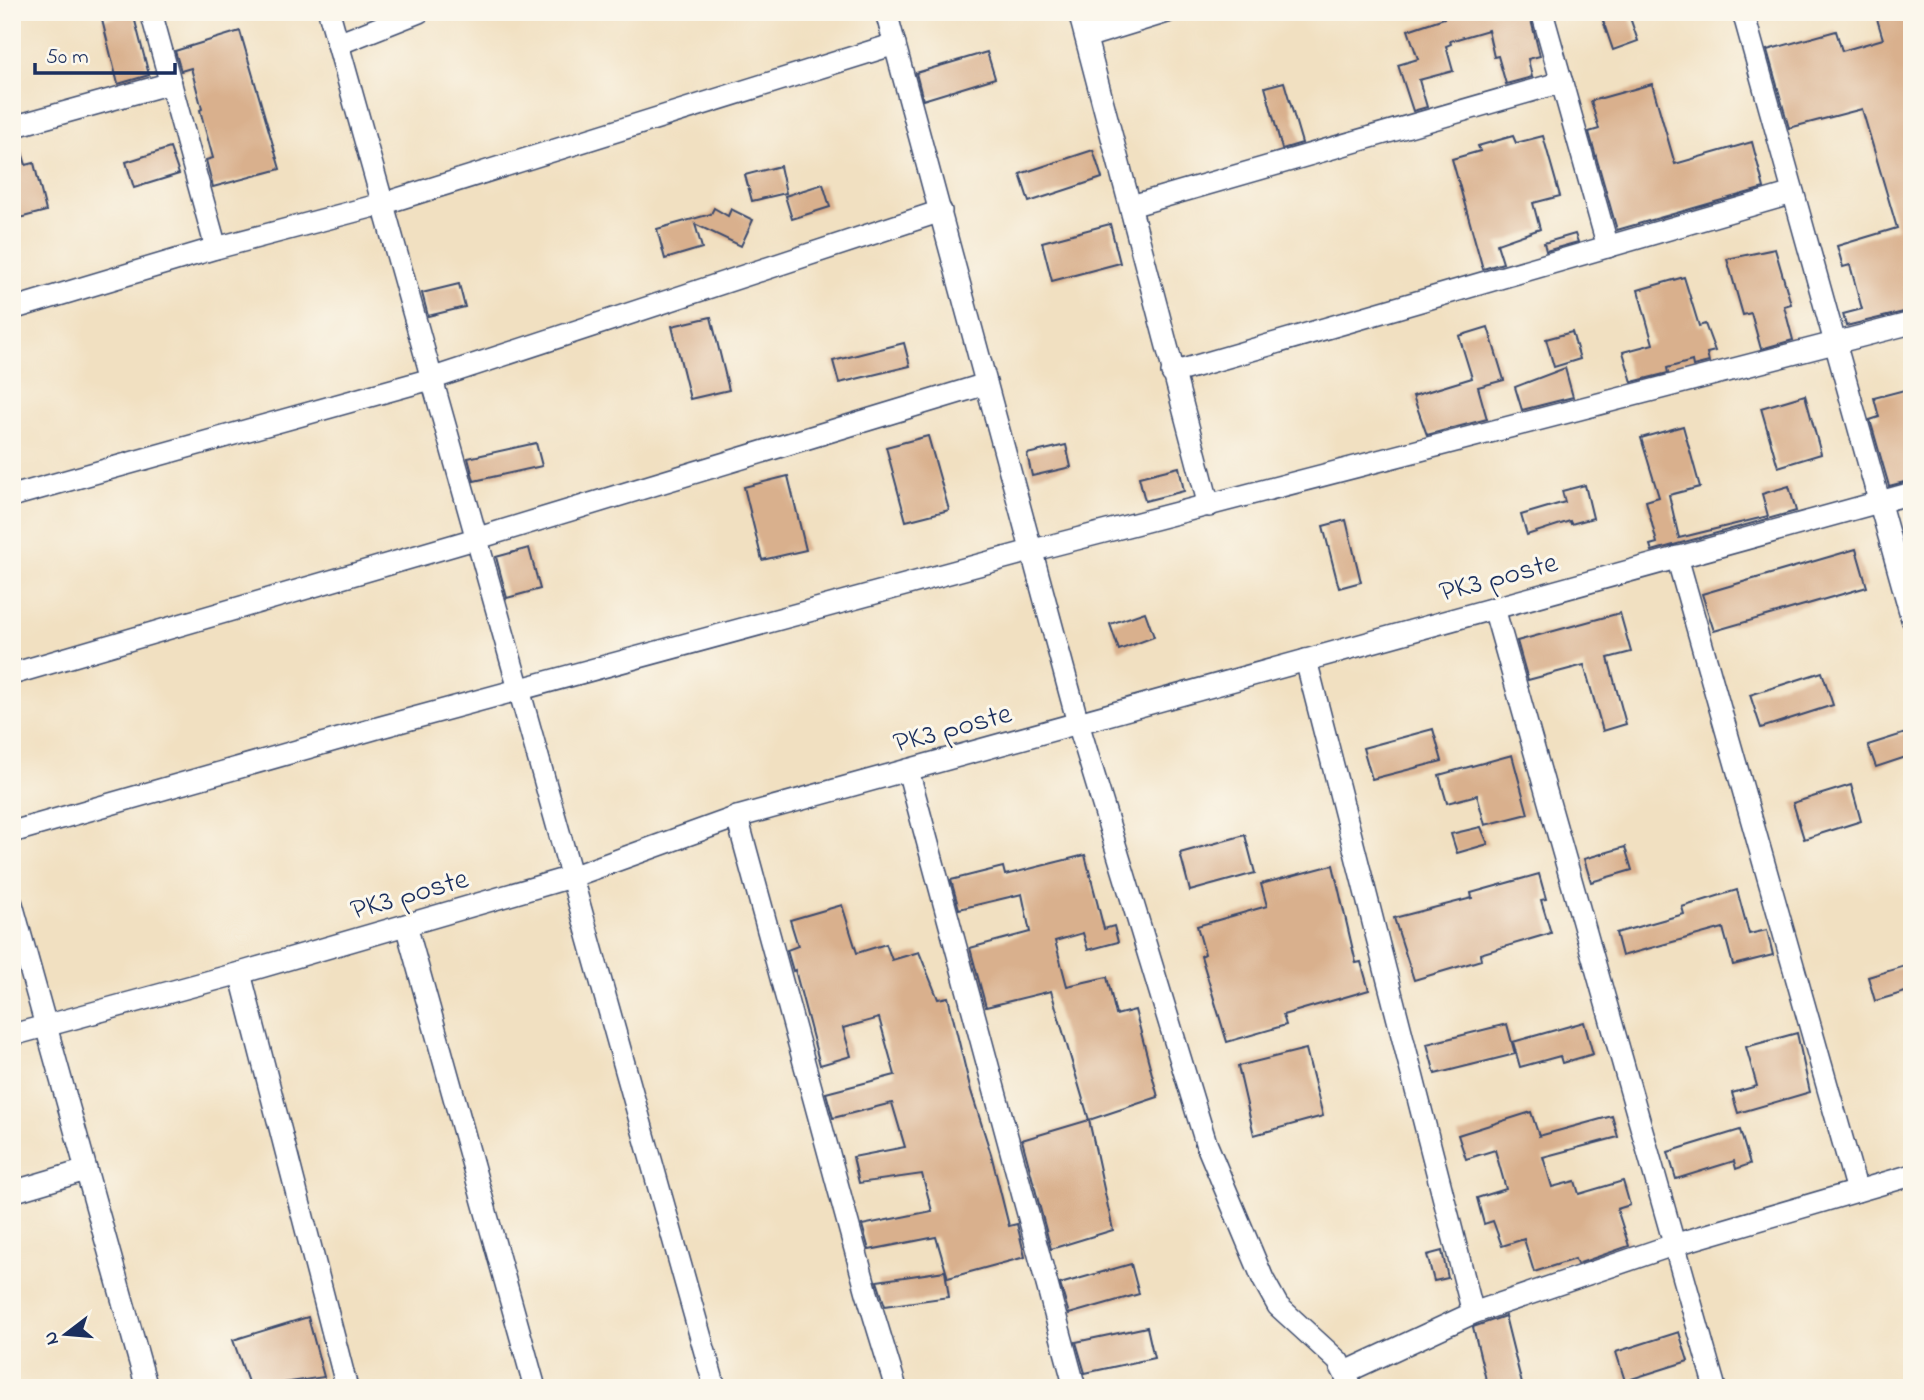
<svg xmlns="http://www.w3.org/2000/svg" width="1924" height="1400" font-family="'Indie Flower',sans-serif">
  <rect width="100%" height="100%" fill="#fbf7ec"/>
  <filter id="ink" filterUnits="userSpaceOnUse"><feTurbulence type="fractalNoise" baseFrequency=".0143" numOctaves="2"/><feDisplacementMap in="SourceGraphic" scale="14" xChannelSelector="R" yChannelSelector="G"/><feConvolveMatrix kernelMatrix="1 2 1 2 8 2 1 2 1" color-interpolation-filters="sRGB"/></filter>
  <filter id="wash" filterUnits="userSpaceOnUse"><feTurbulence type="fractalNoise" baseFrequency=".00686" numOctaves="4" result="noise"/><feDisplacementMap in="SourceGraphic" scale="28" xChannelSelector="R" yChannelSelector="G"/><feGaussianBlur stdDeviation="1.57" result="paint"/><feColorMatrix in="noise" values="0 0 0 0 0 0 0 0 0 0 0 0 0 0 0 0 0 1.4 0 .05"/><feComposite in="paint" operator="in"/></filter>
  <g filter="url(#wash)">
    <rect width="100%" height="100%" fill="#f1e0c1"/>
    <g id="blocks">
      <g fill="#d9b08d">
        <polygon points="1443,12 1529,12 1540,56 1528,59 1532,77 1506,84 1498,56 1494,57 1488,30 1450,41 1451,44 1446,46 1453,71 1419,80 1427,107 1413,111 1398,65 1418,59 1408,30 1444,18"/>
        <polygon points="1610,12 1628,12 1638,41 1613,50 1601,15"/>
        <polygon points="1875,12 1909,12 1912,22 1912,310 1846,326 1843,314 1862,309 1850,265 1843,267 1837,246 1897,228 1862,109 1789,128 1767,50 1836,31 1842,51 1883,39"/>
        <polygon points="133,13 149,75 118,84 102,20"/>
        <polygon points="240,31 280,169 213,187 206,160 213,158 200,110 202,109 191,68 181,71 175,51"/>
        <polygon points="987,52 995,78 923,100 916,73"/>
        <polygon points="1284,82 1302,143 1282,149 1265,87"/>
        <polygon points="1652,84 1675,164 1752,142 1764,188 1617,230 1589,132 1599,129 1591,101"/>
        <polygon points="1513,136 1516,143 1543,136 1560,196 1533,203 1540,229 1497,244 1503,263 1483,269 1452,159 1480,151 1478,146"/>
        <polygon points="18,139 26,165 34,163 46,211 12,220 12,140"/>
        <polygon points="170,148 179,174 134,188 126,162"/>
        <polygon points="1093,150 1102,178 1029,202 1020,174"/>
        <polygon points="780,166 786,193 752,201 745,175"/>
        <polygon points="823,184 830,207 792,219 785,196"/>
        <polygon points="714,208 728,216 731,209 753,220 741,246 695,224 702,248 665,259 657,229 711,214"/>
        <polygon points="1110,224 1120,263 1052,281 1042,242"/>
        <polygon points="1575,234 1578,242 1546,251 1544,243"/>
        <polygon points="1775,249 1791,304 1784,306 1793,340 1761,349 1751,313 1743,315 1727,259"/>
        <polygon points="1684,277 1699,326 1705,324 1715,351 1707,353 1709,362 1693,366 1692,361 1667,368 1668,373 1632,382 1623,352 1653,344 1638,290"/>
        <polygon points="459,284 465,307 428,316 422,293"/>
        <polygon points="711,317 729,390 690,399 672,326"/>
        <polygon points="1488,327 1504,380 1478,387 1487,419 1427,435 1413,396 1472,378 1459,336"/>
        <polygon points="1572,332 1580,359 1554,367 1546,339"/>
        <polygon points="904,343 910,366 839,383 833,361"/>
        <polygon points="1565,368 1573,397 1522,410 1515,387"/>
        <polygon points="1912,388 1912,480 1889,486 1870,420 1879,417 1874,398"/>
        <polygon points="1805,395 1821,454 1778,467 1761,408"/>
        <polygon points="1683,426 1700,487 1669,495 1679,538 1768,516 1762,494 1789,486 1796,511 1652,551 1650,545 1657,543 1646,501 1659,497 1641,438"/>
        <polygon points="928,436 949,510 906,521 886,447"/>
        <polygon points="536,443 542,466 474,481 468,458"/>
        <polygon points="1066,445 1071,467 1032,476 1027,454"/>
        <polygon points="1179,467 1184,491 1145,501 1139,477"/>
        <polygon points="788,476 806,550 762,560 744,487"/>
        <polygon points="1585,485 1593,518 1571,524 1570,521 1527,535 1521,515 1565,502 1562,491"/>
        <polygon points="1346,520 1361,582 1339,588 1323,526"/>
        <polygon points="529,548 540,589 507,598 496,557"/>
        <polygon points="1856,549 1867,587 1714,631 1702,594"/>
        <polygon points="1145,612 1154,637 1119,650 1110,624"/>
        <polygon points="1620,613 1631,652 1608,658 1626,724 1603,731 1584,665 1528,680 1517,641"/>
        <polygon points="1822,672 1833,705 1761,728 1750,695"/>
        <polygon points="1433,729 1442,761 1372,779 1363,748"/>
        <polygon points="1912,731 1912,755 1876,767 1868,745"/>
        <polygon points="1512,755 1528,814 1485,825 1477,795 1447,803 1439,775"/>
        <polygon points="1851,785 1861,821 1804,839 1793,803"/>
        <polygon points="1481,827 1488,844 1457,853 1451,834"/>
        <polygon points="1245,835 1255,873 1190,891 1180,853"/>
        <polygon points="1625,847 1632,870 1591,882 1584,859"/>
        <polygon points="1085,855 1104,929 1114,926 1118,942 1088,950 1083,933 1055,941 1067,986 1107,977 1116,1015 1135,1010 1158,1097 1089,1120 1051,991 986,1007 970,948 1030,932 1022,894 959,909 951,880 1003,867 1005,875"/>
        <polygon points="1333,865 1356,963 1361,962 1369,990 1283,1015 1286,1025 1227,1042 1201,956 1205,954 1197,926 1267,906 1261,884"/>
        <polygon points="1539,874 1546,899 1541,900 1551,933 1480,954 1481,960 1414,980 1394,918 1472,898 1471,893"/>
        <polygon points="1737,890 1749,934 1767,930 1773,955 1733,965 1723,928 1622,956 1616,933 1684,914 1682,907"/>
        <polygon points="842,905 857,953 886,944 892,960 919,952 938,999 948,997 971,1091 991,1154 1009,1226 1017,1224 1025,1257 948,1278 936,1237 869,1250 862,1225 932,1211 922,1174 859,1183 853,1157 905,1147 892,1103 833,1118 826,1093 895,1075 879,1018 843,1028 851,1056 820,1065 795,970 793,971 787,950 798,946 790,920"/>
        <polygon points="1912,964 1912,990 1875,1001 1868,977"/>
        <polygon points="1584,1022 1593,1054 1562,1063 1560,1056 1520,1067 1513,1042"/>
        <polygon points="1507,1024 1515,1054 1435,1074 1427,1044"/>
        <polygon points="1797,1033 1810,1092 1738,1113 1732,1093 1757,1086 1746,1047"/>
        <polygon points="1306,1049 1323,1116 1254,1135 1238,1066"/>
        <polygon points="1531,1112 1539,1136 1612,1116 1618,1137 1543,1157 1552,1187 1575,1181 1579,1194 1623,1181 1630,1205 1617,1209 1629,1246 1577,1264 1575,1259 1534,1272 1524,1239 1502,1246 1493,1221 1484,1224 1477,1198 1506,1189 1495,1150 1466,1159 1458,1135"/>
        <polygon points="1089,1120 1113,1230 1051,1249 1022,1140"/>
        <polygon points="1740,1130 1750,1164 1736,1169 1734,1161 1676,1179 1668,1152"/>
        <polygon points="1442,1251 1448,1278 1434,1281 1427,1255"/>
        <polygon points="1131,1264 1139,1294 1069,1314 1060,1284"/>
        <polygon points="945,1271 949,1297 885,1306 877,1281"/>
        <polygon points="1505,1316 1523,1388 1488,1388 1473,1327"/>
        <polygon points="308,1317 324,1377 250,1388 233,1340"/>
        <polygon points="1147,1327 1154,1358 1085,1373 1076,1342"/>
        <polygon points="1679,1332 1688,1361 1625,1381 1616,1352"/>
      </g>
    </g>
  </g>
  <g filter="url(#ink)">
    <use href="#blocks" fill-opacity="0" stroke="#3b4a6d" stroke-width="2"/>
    <g fill="none" stroke-linecap="round" stroke-linejoin="round">
      <g stroke="#3b4a6d" stroke-width="24">
        <g id="minor">
          <polyline points="151,12 216,248"/>
          <polyline points="329,12 715,1388"/>
          <polyline points="886,12 1078,723 1206,1143 1263,1279 1278,1306 1338,1361 1352,1388"/>
          <polyline points="1079,12 1209,506"/>
          <polyline points="1542,12 1608,247"/>
          <polyline points="1743,12 1912,619"/>
          <polyline points="1086,37 1167,12"/>
          <polyline points="338,44 419,12"/>
          <polyline points="12,127 171,83"/>
          <polyline points="1131,206 1562,82"/>
          <polyline points="12,309 216,248 382,204 895,44"/>
          <polyline points="1172,373 1793,193"/>
          <polyline points="12,496 431,379 941,211"/>
          <polyline points="1677,557 1857,1191"/>
          <polyline points="1494,608 1715,1388"/>
          <polyline points="1306,660 1473,1313"/>
          <polyline points="12,674 475,539 986,384"/>
          <polyline points="908,770 1075,1388"/>
          <polyline points="737,817 867,1293 896,1388"/>
          <polyline points="12,832 381,727 1030,551 1912,323"/>
          <polyline points="12,904 147,1388"/>
          <polyline points="406,925 535,1388"/>
          <polyline points="240,973 347,1388"/>
          <polyline points="12,1035 240,973 571,877 737,817 1912,493"/>
          <polyline points="12,1192 86,1170"/>
          <polyline points="1346,1372 1473,1313 1673,1245 1912,1175"/>
        </g>
      </g>
      <use href="#minor" stroke="#fff" stroke-width="21"/>
    </g>
  </g>
  <g text-anchor="middle" stroke-width="6" stroke-linejoin="round" paint-order="stroke">
    <g font-size="30" fill="#1b2f5e" stroke="#fbf7ec">
      <text transform="translate(1498 576) rotate(-15)" y="10">PK3 poste</text>
      <text transform="translate(952 727) rotate(-15)" y="10">PK3 poste</text>
      <text transform="translate(409 893) rotate(-16)" y="10">PK3 poste</text>
    </g>
  </g>
  <rect width="1924" height="1400" fill="none" stroke="#fbf7ec" stroke-width="42"/>
  <g transform="translate(66 1334) rotate(254)" stroke="#fbf7ec" stroke-width="5" paint-order="stroke">
  <path d="M0-5L12 26L0 18L-12 26Z" fill="#1b2f5e"/>
  <text y="-10" font-size="19" font-weight="bold" text-anchor="middle" fill="#1b2f5e">N</text>
  </g>
  <path d="M35 63v10h140v-10" fill="none" stroke="#1b2f5e" stroke-width="3.5"/>
  <text x="46" y="63" font-size="21" fill="#1b2f5e" stroke="#fbf7ec" stroke-width="5" paint-order="stroke">50 m</text>
</svg>
